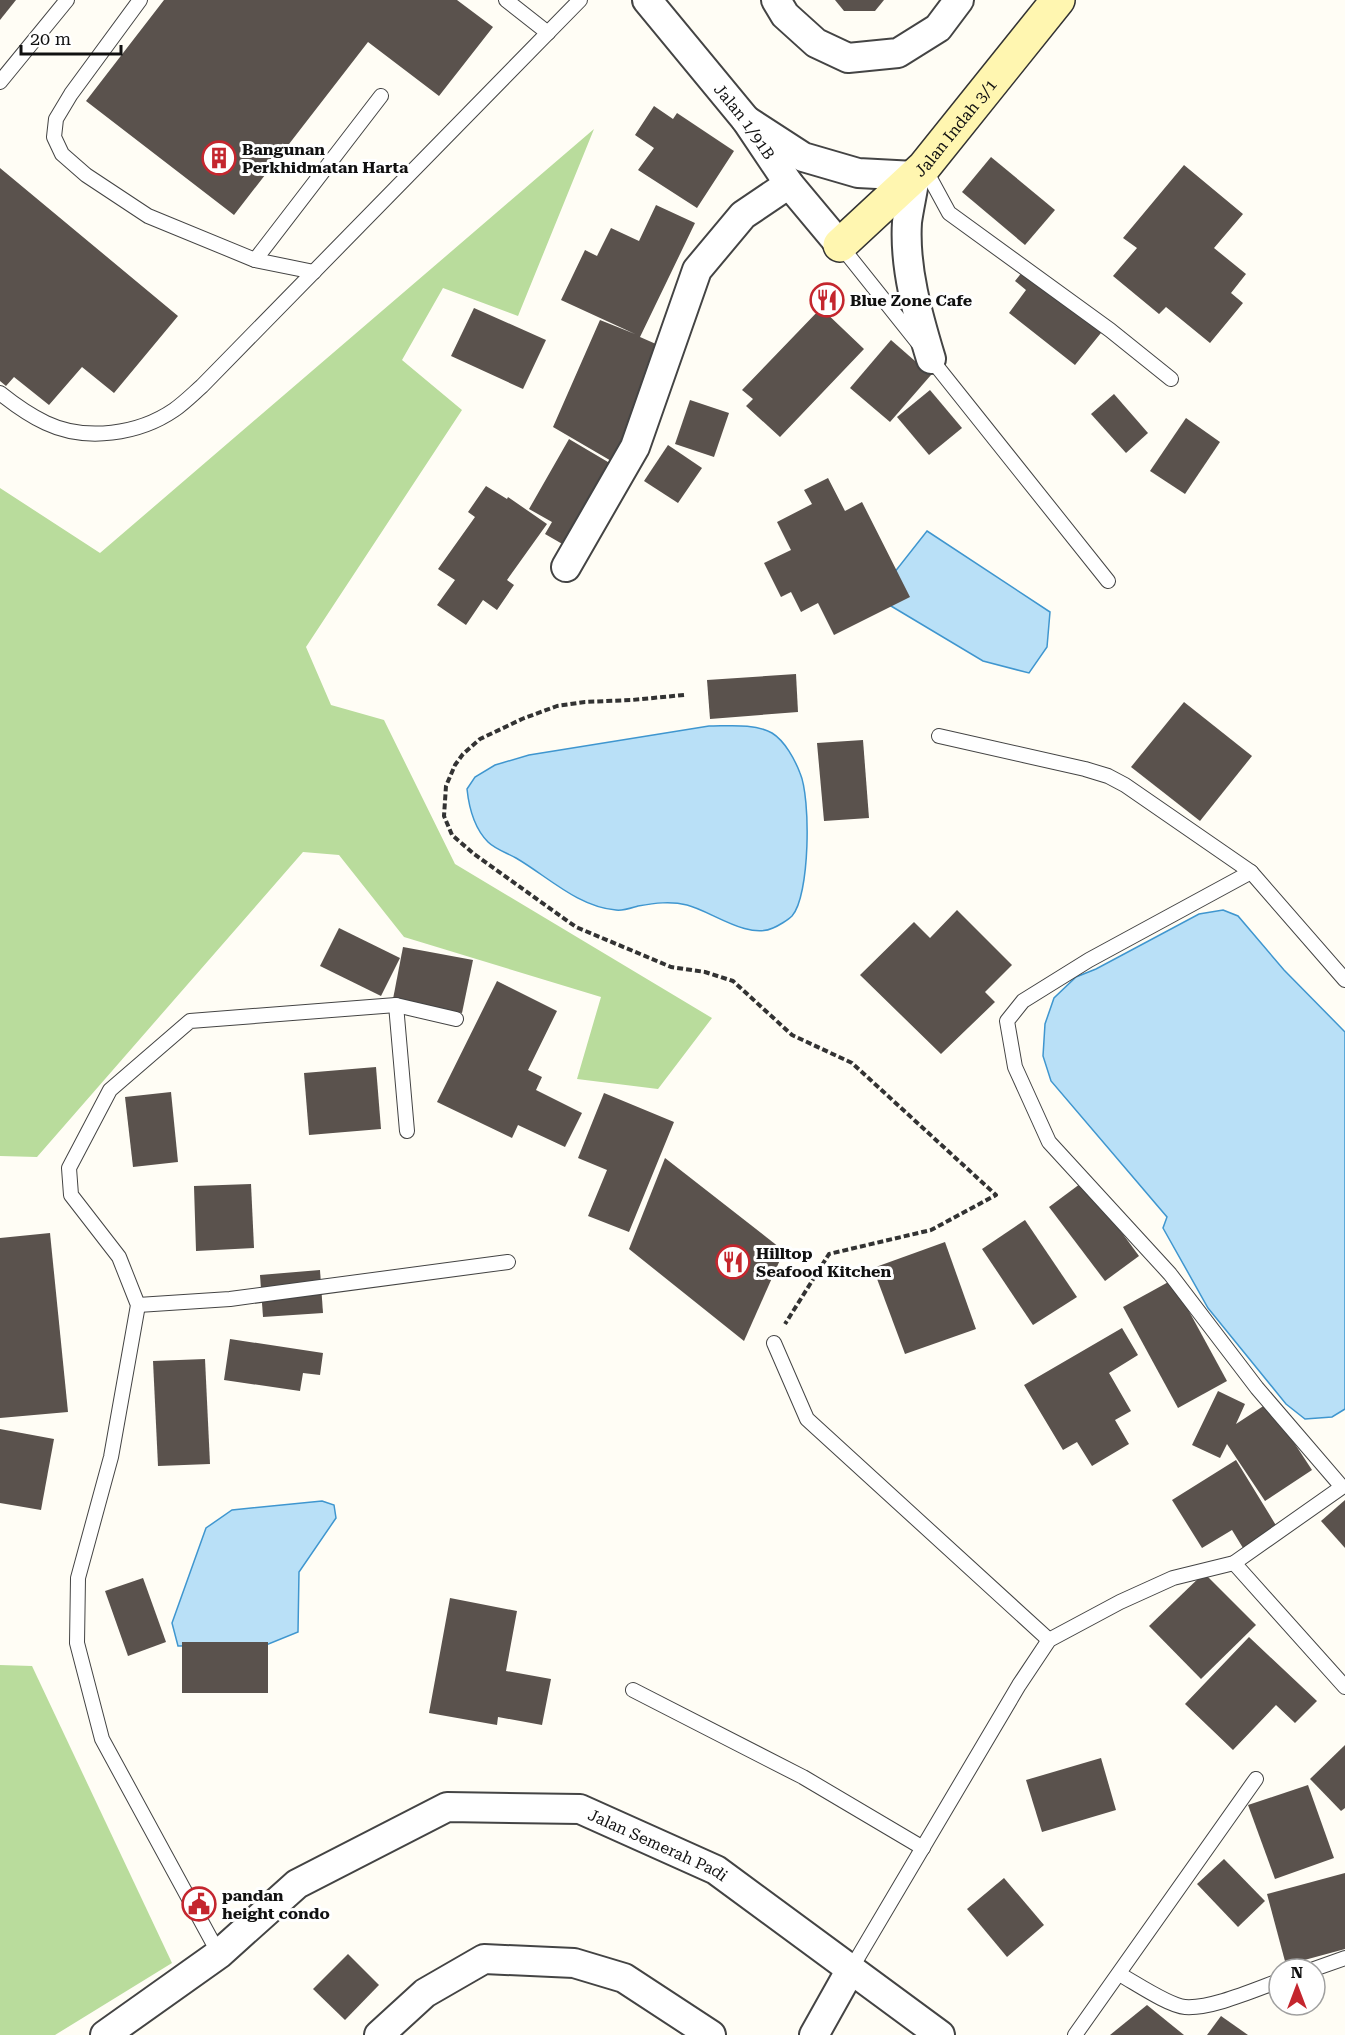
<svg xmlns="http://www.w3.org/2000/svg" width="1345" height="2035" font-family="'Roboto Serif',serif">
  <rect width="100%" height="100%" fill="#fffdf5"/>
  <g fill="#b9dc9c">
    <polygon points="594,129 518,316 443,288 402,360 462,410 306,647 331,705 384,720 455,864 712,1018 658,1089 577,1079 601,997 404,937 339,855 303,852 37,1157 0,1156 0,488 100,553"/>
    <polygon points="0,1665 32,1666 172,1963 55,2035 0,2035"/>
  </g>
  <g fill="#b9e0f7" stroke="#3f96cf" stroke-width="1.5">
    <polygon points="927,531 1050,612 1047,647 1029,673 983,661 886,603 890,578"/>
    <path d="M709 726C729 726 754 723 772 733 785 741 795 760 800 773 811 798 810 896 792 916 788 920 778 926 773 928 748 940 711 911 687 905 671 901 655 903 638 906 631 908 623 911 616 910 578 907 547 876 516 858 507 853 495 849 488 842 474 828 469 808 467 789L475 777 495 765 529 755Z"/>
    <polygon points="1223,910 1238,916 1284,970 1345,1032 1345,1409 1332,1417 1305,1419 1286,1404 1208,1308 1163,1228 1167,1217 1051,1081 1043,1056 1045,1024 1054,998 1076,977 1096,969 1199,914"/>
    <polygon points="322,1501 334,1505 336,1518 299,1572 298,1632 266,1645 178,1646 172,1623 206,1528 232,1510"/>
  </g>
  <g fill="#5a524d">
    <polygon points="0,0 16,0 0,20"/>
    <polygon points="164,0 457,0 493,27 439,96 368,42 234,215 86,101"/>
    <polygon points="835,0 884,0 875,11 844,11"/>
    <polygon points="654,106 673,119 677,113 734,151 697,208 638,170 654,148 635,135"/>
    <polygon points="991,157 1055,210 1025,245 962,192"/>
    <polygon points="1184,165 1243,214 1214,248 1246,274 1231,293 1243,303 1210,343 1166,307 1159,314 1113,276 1137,248 1123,238"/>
    <polygon points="0,168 178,316 114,393 82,367 49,405 14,377 6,386 0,381"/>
    <polygon points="656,205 695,223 640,337 665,348 613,462 553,427 600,320 635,334 561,300 585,250 597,256 611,228 639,241"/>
    <polygon points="1027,266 1105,328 1075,365 1009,313 1026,290 1015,281"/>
    <polygon points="474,308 546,340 523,389 451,356"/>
    <polygon points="821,308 864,349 780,437 746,406 753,399 742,390"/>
    <polygon points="891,340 931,375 890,422 850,388"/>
    <polygon points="930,390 962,428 929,455 897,417"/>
    <polygon points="1114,394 1148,433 1126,453 1091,414"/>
    <polygon points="690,400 729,413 714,457 675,444"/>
    <polygon points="1186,418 1220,442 1185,494 1150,471"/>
    <polygon points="569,439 613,465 571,549 545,534 552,522 529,509"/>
    <polygon points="668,445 702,468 678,503 644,481"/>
    <polygon points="828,478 845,511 862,502 910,597 834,635 818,603 801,612 791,592 781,597 764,563 791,550 777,522 812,504 804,490"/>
    <polygon points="486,486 507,499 508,497 547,524 507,580 514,585 497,610 483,600 466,625 437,605 455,580 438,569 475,517 468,512"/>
    <polygon points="796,674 798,712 710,719 707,680"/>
    <polygon points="1184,702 1252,756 1200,821 1131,767"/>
    <polygon points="863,740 869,818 824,821 817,743"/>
    <polygon points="957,910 1012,965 985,992 995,1002 941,1054 860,975 914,922 930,938"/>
    <polygon points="339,928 400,958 381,996 320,966"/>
    <polygon points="403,947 473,960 462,1013 393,999"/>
    <polygon points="497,981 557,1011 528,1070 542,1077 536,1090 582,1113 565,1147 518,1125 512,1138 437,1102"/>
    <polygon points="376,1067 381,1129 309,1135 304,1073"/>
    <polygon points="171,1092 178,1162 133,1167 125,1097"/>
    <polygon points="604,1093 674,1122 629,1232 588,1216 607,1170 578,1158"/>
    <polygon points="665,1158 784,1251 744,1341 629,1249"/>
    <polygon points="1084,1181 1139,1256 1105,1281 1049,1207"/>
    <polygon points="251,1184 254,1248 196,1251 194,1186"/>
    <polygon points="1025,1220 1077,1297 1033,1325 982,1249"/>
    <polygon points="50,1233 68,1412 0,1418 0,1238"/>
    <polygon points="945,1242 976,1329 905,1354 873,1268"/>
    <polygon points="320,1270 323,1313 263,1317 260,1275"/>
    <polygon points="1172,1280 1227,1381 1178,1408 1123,1307"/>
    <polygon points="1122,1328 1138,1355 1109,1373 1131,1411 1115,1420 1129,1444 1092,1466 1077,1442 1063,1450 1024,1385"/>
    <polygon points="230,1339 323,1353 320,1375 303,1373 300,1391 224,1380"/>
    <polygon points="205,1359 210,1464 158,1466 153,1361"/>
    <polygon points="1218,1391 1245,1404 1236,1424 1268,1403 1312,1470 1265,1501 1227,1444 1220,1458 1192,1445"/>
    <polygon points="0,1429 54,1439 41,1510 0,1503"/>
    <polygon points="1236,1460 1277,1527 1243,1548 1232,1530 1202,1548 1172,1500"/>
    <polygon points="1345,1500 1345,1548 1321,1521"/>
    <polygon points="1204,1573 1256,1625 1201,1679 1149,1626"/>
    <polygon points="143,1578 166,1642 128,1656 105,1591"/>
    <polygon points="450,1598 517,1611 506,1671 551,1679 542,1725 498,1717 497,1725 429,1713"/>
    <polygon points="1249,1637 1317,1701 1295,1723 1276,1705 1233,1750 1185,1704"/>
    <rect x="182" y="1642" width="86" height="51"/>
    <polygon points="1345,1745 1345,1808 1341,1811 1310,1779"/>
    <polygon points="1101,1758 1116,1810 1042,1832 1026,1780"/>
    <polygon points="1308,1785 1334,1858 1275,1879 1248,1805"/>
    <polygon points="1224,1859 1265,1901 1238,1927 1197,1884"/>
    <polygon points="1345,1873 1345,1949 1286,1965 1267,1894"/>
    <polygon points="1004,1878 1044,1925 1007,1957 967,1909"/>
    <polygon points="348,1954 379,1985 345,2020 313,1989"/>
    <polygon points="1147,2005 1184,2035 1110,2035"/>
    <polygon points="1221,2016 1248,2035 1207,2035"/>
  </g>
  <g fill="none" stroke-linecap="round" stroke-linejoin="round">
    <g stroke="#444" stroke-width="16">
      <g id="lane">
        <polyline points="140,0 71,94 56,119 54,137 62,154 86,175 148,216 255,260 314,272"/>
        <polyline points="506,0 548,33"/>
        <polyline points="0,82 67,0"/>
        <polyline points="924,167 949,213 1110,330 1171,379"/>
        <polyline points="840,245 1108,581"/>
        <polyline points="255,260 381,96"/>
        <path d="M0 393C15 405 29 415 46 423 86 442 139 434 174 410 184 403 193 394 202 386L580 0"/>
        <polyline points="1251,872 1345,980"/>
        <polyline points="396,1005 407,1131"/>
        <polyline points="138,1305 230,1299 508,1262"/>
        <polyline points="774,1343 807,1419 1049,1640"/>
        <polyline points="1234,1563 1345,1687"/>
        <polyline points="633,1690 803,1777 923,1848"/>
        <polyline points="219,1954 102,1739 77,1643 78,1578 111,1457 138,1305 119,1257 71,1195 69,1168 110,1090 190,1021 396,1005 456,1019"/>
        <polyline points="851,1969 1019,1685 1049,1640 1120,1602 1173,1578 1234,1563 1342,1487 1257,1388 1170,1274 1049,1142 1015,1067 1007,1021 1023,1001 1089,960 1251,872 1125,785 1108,776 1085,769 939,736"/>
        <polyline points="1314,1969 1345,1958"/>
        <path d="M1119 1974C1134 1982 1169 2006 1185 2007 1211 2009 1254 1990 1279 1981"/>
        <polyline points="1075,2035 1256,1779"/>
      </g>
    </g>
    <g stroke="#444" stroke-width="32">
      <g id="street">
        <path id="s1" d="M647 0 746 120 789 184 840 245"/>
        <polyline points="776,0 785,15 816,43 848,58 898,53 938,28 959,0"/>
        <path d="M746 120 803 157 858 173 915 176C913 191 909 207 907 222 904 268 918 316 931 359"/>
        <polyline points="566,567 635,447 697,270 743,215 789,184"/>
        <path id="s2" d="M105 2035 219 1954 297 1884 447 1807 580 1809 716 1870 940 2035"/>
        <polyline points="379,2035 425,1993 484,1959 574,1963 624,1978 711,2035"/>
        <polyline points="814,2035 851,1969"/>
      </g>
    </g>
    <g stroke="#333" stroke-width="36">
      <g id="secondary">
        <path id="s3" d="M840 245 924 167 1058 0"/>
      </g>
    </g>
    <polyline stroke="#333" stroke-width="4" stroke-dasharray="6 3" stroke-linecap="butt" points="684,695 632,700 585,702 557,706 522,719 480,739 463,754 455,765 446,786 444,816 452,835 474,854 576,927 671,967 705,972 733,981 792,1035 852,1063 996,1195 931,1230 829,1254 785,1324"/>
    <use href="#lane" stroke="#fff" stroke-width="14"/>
    <use href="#street" stroke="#fff" stroke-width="28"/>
    <use href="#secondary" stroke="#fff6b0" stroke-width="33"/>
  </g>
  <defs>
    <g id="building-ring" transform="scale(1.725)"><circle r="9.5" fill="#fff" stroke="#c4262e" stroke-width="1.5"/><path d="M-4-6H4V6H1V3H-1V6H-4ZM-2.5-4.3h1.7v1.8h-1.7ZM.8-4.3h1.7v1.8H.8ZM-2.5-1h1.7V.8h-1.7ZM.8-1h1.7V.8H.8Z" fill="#c4262e"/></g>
    <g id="restaurant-ring" transform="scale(1.725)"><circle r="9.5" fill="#fff" stroke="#c4262e" stroke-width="1.5"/><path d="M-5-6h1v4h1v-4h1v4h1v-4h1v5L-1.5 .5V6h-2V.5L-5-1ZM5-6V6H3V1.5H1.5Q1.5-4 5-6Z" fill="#c4262e"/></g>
    <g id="civic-ring" transform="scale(1.725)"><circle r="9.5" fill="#fff" stroke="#c4262e" stroke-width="1.5"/><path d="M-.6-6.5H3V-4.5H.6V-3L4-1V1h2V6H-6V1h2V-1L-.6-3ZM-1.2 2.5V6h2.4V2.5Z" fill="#c4262e"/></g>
  </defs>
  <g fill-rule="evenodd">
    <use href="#building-ring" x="219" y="158"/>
    <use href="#restaurant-ring" x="827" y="300"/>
    <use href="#restaurant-ring" x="733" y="1262"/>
    <use href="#civic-ring" x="199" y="1904"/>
  </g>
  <g text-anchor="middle" stroke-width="6" stroke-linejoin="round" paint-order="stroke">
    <g font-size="16" fill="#111" stroke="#fff">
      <text dy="6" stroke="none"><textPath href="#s1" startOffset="156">Jalan 1/91B</textPath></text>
      <text dy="6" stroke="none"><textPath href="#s3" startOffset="165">Jalan Indah 3/1</textPath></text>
      <text dy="6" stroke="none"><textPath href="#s2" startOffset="632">Jalan Semerah Padi</textPath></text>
    </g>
    <g font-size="16" font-weight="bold" fill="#111" stroke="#fff" text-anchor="start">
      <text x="242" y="155">Bangunan<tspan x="242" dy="18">Perkhidmatan Harta</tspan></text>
      <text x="850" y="306">Blue Zone Cafe</text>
      <text x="756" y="1259">Hilltop<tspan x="756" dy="18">Seafood Kitchen</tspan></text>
      <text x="222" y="1901">pandan<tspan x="222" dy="18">height condo</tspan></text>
    </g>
  </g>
  <g transform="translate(1297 1987)"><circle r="28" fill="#ffffff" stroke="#a0a0a0" stroke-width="1.5"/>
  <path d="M0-4.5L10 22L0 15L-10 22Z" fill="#c4262e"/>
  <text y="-9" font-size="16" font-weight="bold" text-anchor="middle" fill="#111111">N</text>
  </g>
  <path d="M21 45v9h100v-9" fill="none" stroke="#111111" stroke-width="3"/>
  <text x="30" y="45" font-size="18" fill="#111111" stroke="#ffffff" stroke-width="4.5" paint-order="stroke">20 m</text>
</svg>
